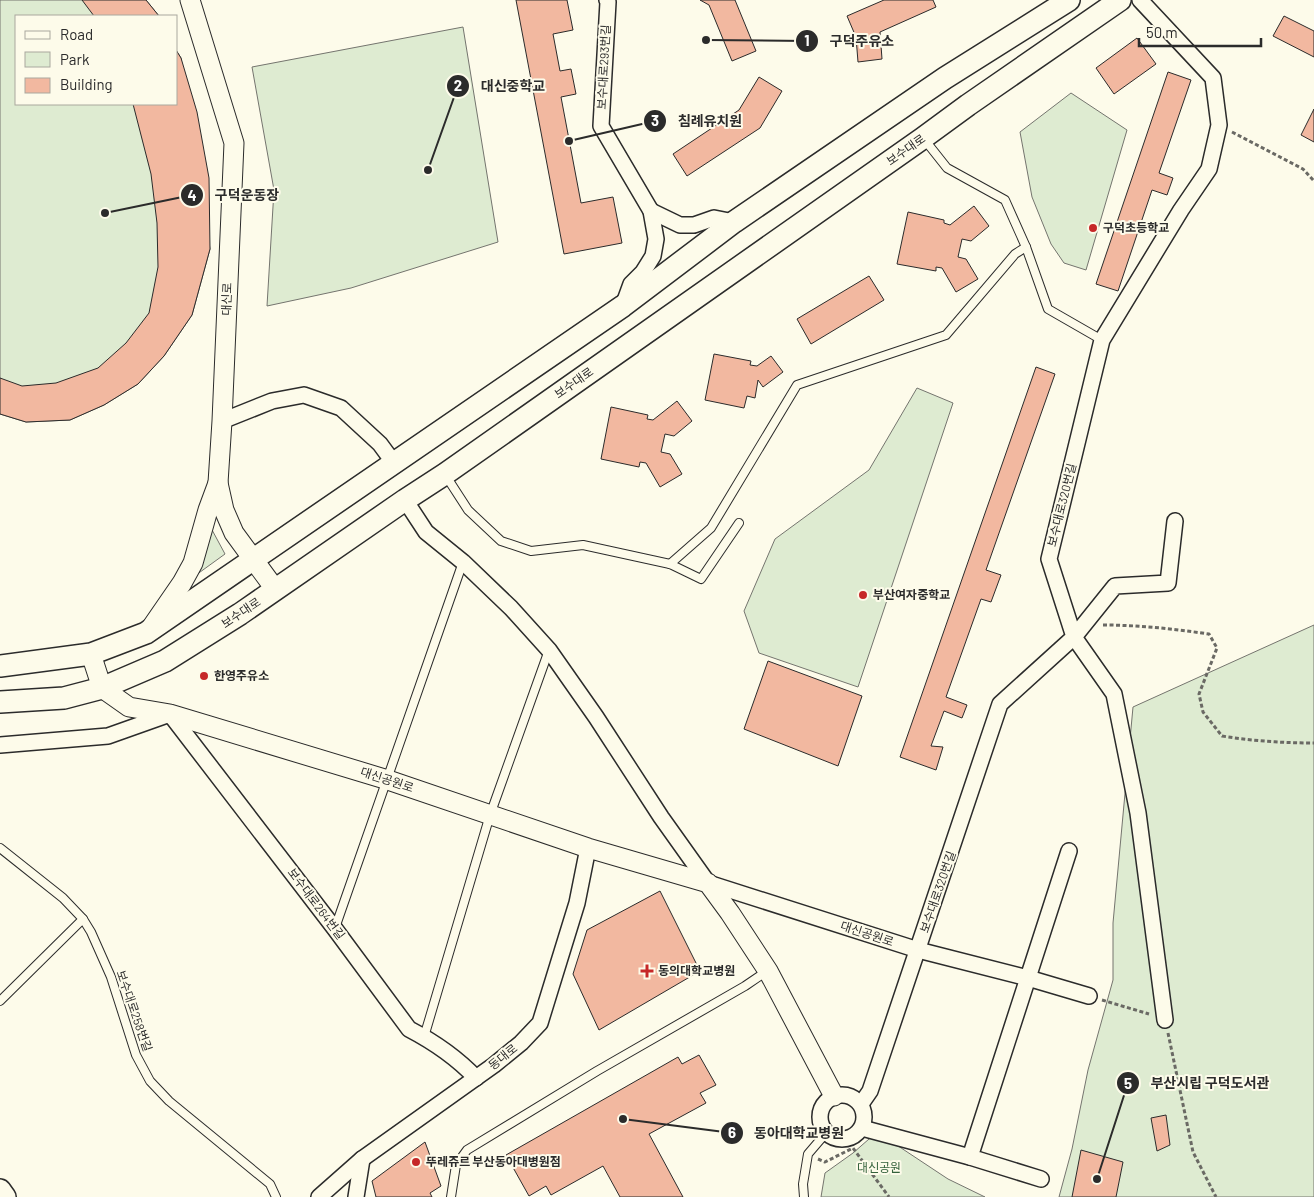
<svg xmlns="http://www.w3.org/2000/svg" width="1314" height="1197" font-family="Barlow,'Noto Sans KR',sans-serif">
  <rect width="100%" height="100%" fill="#fdfbea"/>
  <g fill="#deebd1" stroke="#74746e">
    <polygon points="0,0 146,0 159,16 16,16 16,104 176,104 176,50 181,58 210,249 192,315 164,356 138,384 104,405 70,420 26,422 0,414"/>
    <polygon points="463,27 498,242 351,288 267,306 274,190 252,67"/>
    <polygon points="1071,93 1127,130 1086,270 1064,263 1051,244 1032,197 1020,132"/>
    <polygon points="917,388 953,403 858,687 759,653 744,611 775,539 869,470"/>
    <polygon points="211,528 225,554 196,575"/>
    <polygon points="1314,625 1314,1197 1059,1197 1072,1149 1088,1070 1113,980 1113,923 1133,707"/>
    <polygon points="877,1132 948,1179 985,1197 821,1197 825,1173 853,1153"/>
  </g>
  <g fill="#f2b8a0" stroke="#2b2b2b">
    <polygon points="82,0 146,0 159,16 94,16"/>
    <polygon points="516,0 567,0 573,30 553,34 560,71 571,69 576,94 561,97 581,203 613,197 622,243 564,254"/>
    <polygon points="700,0 735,0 756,51 732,61 709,5"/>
    <polygon points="884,0 933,0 936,7 880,32 882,59 858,62 856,37 847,16"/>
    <polygon points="1284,16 1314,31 1314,57 1273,36"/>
    <polygon points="1137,38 1156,64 1114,94 1096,68"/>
    <polygon points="176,50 181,58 197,112 209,178 210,249 192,315 164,356 138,384 104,405 70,420 26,422 0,414 0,378 22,386 56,383 98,368 126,343 149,313 158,267 157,223 151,174 133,104 176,104"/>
    <polygon points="1168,72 1191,80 1159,173 1173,178 1167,195 1152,190 1118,291 1096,284"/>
    <polygon points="759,77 782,91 760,128 687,176 673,154 739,110"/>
    <polygon points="1314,109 1314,142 1301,135"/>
    <polygon points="974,206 989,226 971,241 962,239 958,257 966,259 978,279 956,292 942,268 936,267 936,271 897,264 908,212 944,220 944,223 950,225"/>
    <polygon points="869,276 884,300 811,344 797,319"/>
    <polygon points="714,354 751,361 750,365 757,366 771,356 783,372 763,387 758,380 755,398 747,396 744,408 705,400"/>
    <polygon points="1036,367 1055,374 986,570 1001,575 991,602 981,599 946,697 967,705 962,718 944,711 931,746 943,747 936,770 900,757"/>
    <polygon points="677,401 692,421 674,436 665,434 661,452 670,454 682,474 660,487 646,463 640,462 639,467 601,459 611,407 648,415 647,419 653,420"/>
    <polygon points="768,661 862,696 838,766 744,729"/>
    <polygon points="660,891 700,971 599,1030 573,974 587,930"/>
    <polygon points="699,1055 716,1085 700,1093 706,1103 649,1134 683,1197 620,1197 603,1166 551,1195 546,1186 529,1196 506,1155 678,1057 682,1064"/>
    <polygon points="1166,1115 1170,1145 1157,1151 1151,1118"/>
    <polygon points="425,1142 441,1186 430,1193 432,1197 376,1197 372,1181"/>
    <polygon points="1081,1150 1123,1162 1116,1197 1072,1197"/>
  </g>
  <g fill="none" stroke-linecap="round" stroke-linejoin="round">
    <g stroke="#2b2b2b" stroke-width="10">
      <g id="service">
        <polyline points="924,139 947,168 1005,200 1026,247 1048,309 1102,340"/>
        <polyline points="446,476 468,510 501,541 531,551 583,545 670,564 701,579 739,523"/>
        <polyline points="670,564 711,528 797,385 946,335 1015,254 1026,247"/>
        <polyline points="0,848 63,898 83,919 91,932 111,977 136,1055 150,1081 169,1101 270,1184 276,1197"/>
        <polyline points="335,928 463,562"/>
        <polyline points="0,1001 83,919"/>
        <polyline points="424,1037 490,815 549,650"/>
        <polyline points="451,1197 456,1165 467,1150 597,1071 745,986 767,971"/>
        <polyline points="804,1197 803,1184 808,1154 826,1133"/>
      </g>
    </g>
    <g stroke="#2b2b2b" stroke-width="18">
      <g id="minor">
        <polyline points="607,0 608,2 601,126 651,211 656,239 653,256 643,272 631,284 623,306"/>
        <polyline points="651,211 680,225 694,225 714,218 734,222"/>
        <polyline points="222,421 272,401 304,395 341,408 380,444 394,463"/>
        <polyline points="405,500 426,532 463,562 511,608 549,650 596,717 661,817 708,883 918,950 1028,978 1089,996"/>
        <path d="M0 745 108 736 170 714 335 929 409 1029C432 1041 458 1059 476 1078"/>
        <polyline points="1165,1020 1138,813 1114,694 1074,637 1115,586 1168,583 1175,521"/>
        <circle cx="842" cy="1117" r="22"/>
        <polyline points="861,1104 870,1091 1000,704 1074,637 1049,559 1102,340 1181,210 1209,169 1219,125 1213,78 1140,0"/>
        <polyline points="862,1128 970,1157"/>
        <polyline points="1041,1179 970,1157 1069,851"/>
        <polyline points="319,1197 362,1159 494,1065 521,1043 540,1023 577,903 588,848"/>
        <polyline points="356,1197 362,1159"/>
      </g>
    </g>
    <g stroke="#2b2b2b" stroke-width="21">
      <g id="tertiary">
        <polyline points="190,0 234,143 222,421 218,483 224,510 234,533 275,589"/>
        <polyline points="151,628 182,583 193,563 208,510 218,483"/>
        <polyline points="91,654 102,688 129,707 170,714 388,780 588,848 708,883 730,913 768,971 834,1096"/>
      </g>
    </g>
    <g stroke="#2b2b2b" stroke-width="24">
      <g id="secondary">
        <polyline points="0,666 91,654 146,633 623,306 734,222 945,78 1069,0"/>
        <polyline points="0,702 64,698 102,688 165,661 240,614 405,500 445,474 923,138 968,105 1120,0"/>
        <polyline points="0,1190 5,1197"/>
      </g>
    </g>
    <g stroke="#6a6964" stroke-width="3" stroke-dasharray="4 2.5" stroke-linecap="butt">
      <polyline points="1232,132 1303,169 1314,181"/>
      <path d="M1103 625C1139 625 1174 629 1209 634L1217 648 1199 694 1203 712 1222 736C1253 741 1283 743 1314 743"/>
      <polyline points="1102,1000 1149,1014"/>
      <polyline points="1168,1033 1193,1152 1216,1197"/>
      <polyline points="818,1159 825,1162 853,1148 889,1197"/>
    </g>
    <use href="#service" stroke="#fdfbea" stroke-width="8"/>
    <use href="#minor" stroke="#fdfbea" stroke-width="15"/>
    <use href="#tertiary" stroke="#fdfbea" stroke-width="19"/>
    <use href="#secondary" stroke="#fdfbea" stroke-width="21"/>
  </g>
  <g fill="#c62828" stroke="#fdfbea" stroke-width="2">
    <circle cx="1093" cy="228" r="5"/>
    <circle cx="863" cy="595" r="5"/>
    <circle cx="204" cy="676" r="5"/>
    <path d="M644.5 963.5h5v5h5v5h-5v5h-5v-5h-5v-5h5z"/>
    <circle cx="416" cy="1162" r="5"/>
  </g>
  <g text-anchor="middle" stroke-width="4" stroke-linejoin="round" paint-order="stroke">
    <g font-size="12" fill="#2b2b2b" stroke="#fdfbea">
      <text transform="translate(604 67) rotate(-87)" y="4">보수대로293번길</text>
      <text transform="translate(906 150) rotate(-35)" y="4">보수대로</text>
      <text transform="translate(227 299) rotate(-88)" y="4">대신로</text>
      <text transform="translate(574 383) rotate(-35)" y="4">보수대로</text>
      <text transform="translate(1062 505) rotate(-76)" y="4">보수대로320번길</text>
      <text transform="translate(241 613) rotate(-34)" y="4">보수대로</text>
      <text transform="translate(387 780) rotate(18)" y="4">대신공원로</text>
      <text transform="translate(938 892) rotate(-71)" y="4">보수대로320번길</text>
      <text transform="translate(316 904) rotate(53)" y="4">보수대로264번길</text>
      <text transform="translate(867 934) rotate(18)" y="4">대신공원로</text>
      <text transform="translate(134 1011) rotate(71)" y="4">보수대로258번길</text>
      <text transform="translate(503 1057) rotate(-39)" y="4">동대로</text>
    </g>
    <g font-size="12" font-weight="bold" fill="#2b2b2b" stroke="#fdfbea" text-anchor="start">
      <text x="1103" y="232">구덕초등학교</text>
      <text x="873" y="599">부산여자중학교</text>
      <text x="214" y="680">한영주유소</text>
      <text x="658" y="975">동의대학교병원</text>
      <text x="426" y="1166">뚜레쥬르 부산동아대병원점</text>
    </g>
    <g font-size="12" fill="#34623c" stroke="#fdfbea">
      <text x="879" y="1172">대신공원</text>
    </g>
  </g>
  <path fill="none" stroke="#2b2b2b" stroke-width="2" d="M706 40L807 41M428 170L458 86M569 141L655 121M105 213L192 195M1097 1179L1128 1083M623 1119L732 1133"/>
  <g fill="#2b2b2b" stroke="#fdfbea" stroke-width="2">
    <circle cx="706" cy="40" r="5"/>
    <circle cx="428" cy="170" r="5"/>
    <circle cx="569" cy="141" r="5"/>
    <circle cx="105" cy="213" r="5"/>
    <circle cx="1097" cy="1179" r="5"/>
    <circle cx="623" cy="1119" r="5"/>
    <circle cx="807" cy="41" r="12"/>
    <circle cx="458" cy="86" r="12"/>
    <circle cx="655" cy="121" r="12"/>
    <circle cx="192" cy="195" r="12"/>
    <circle cx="1128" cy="1083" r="12"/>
    <circle cx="732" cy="1133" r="12"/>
  </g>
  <g font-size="15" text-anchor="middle" font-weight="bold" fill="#fff">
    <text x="807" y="46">1</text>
    <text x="458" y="91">2</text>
    <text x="655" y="126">3</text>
    <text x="192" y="201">4</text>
    <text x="1128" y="1089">5</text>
    <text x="732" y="1138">6</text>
  </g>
  <g font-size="14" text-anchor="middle" font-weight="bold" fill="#2b2b2b" stroke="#fdfbea" stroke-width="4" stroke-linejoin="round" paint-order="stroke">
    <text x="862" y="46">구덕주유소</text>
    <text x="513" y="91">대신중학교</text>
    <text x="710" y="126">침례유치원</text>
    <text x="247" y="200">구덕운동장</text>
    <text x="1210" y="1088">부산시립 구덕도서관</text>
    <text x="799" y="1138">동아대학교병원</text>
  </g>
  <rect x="15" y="15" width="162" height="90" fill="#fdfbea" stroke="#a9a89e"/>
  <rect x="25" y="31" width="25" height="8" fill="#fdfbea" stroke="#a9a89e"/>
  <text x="60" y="40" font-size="15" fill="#2b2b2b">Road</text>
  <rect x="25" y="52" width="25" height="15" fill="#deebd1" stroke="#a9a89e"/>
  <text x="60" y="65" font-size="15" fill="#2b2b2b">Park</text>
  <rect x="25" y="78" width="25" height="15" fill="#f2b8a0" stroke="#a9a89e"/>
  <text x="60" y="90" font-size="15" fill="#2b2b2b">Building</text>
  <path d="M1139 38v8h122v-8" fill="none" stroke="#2b2b2b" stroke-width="2.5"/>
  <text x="1146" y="38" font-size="15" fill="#2b2b2b" stroke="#fdfbea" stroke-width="4" paint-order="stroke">50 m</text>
</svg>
